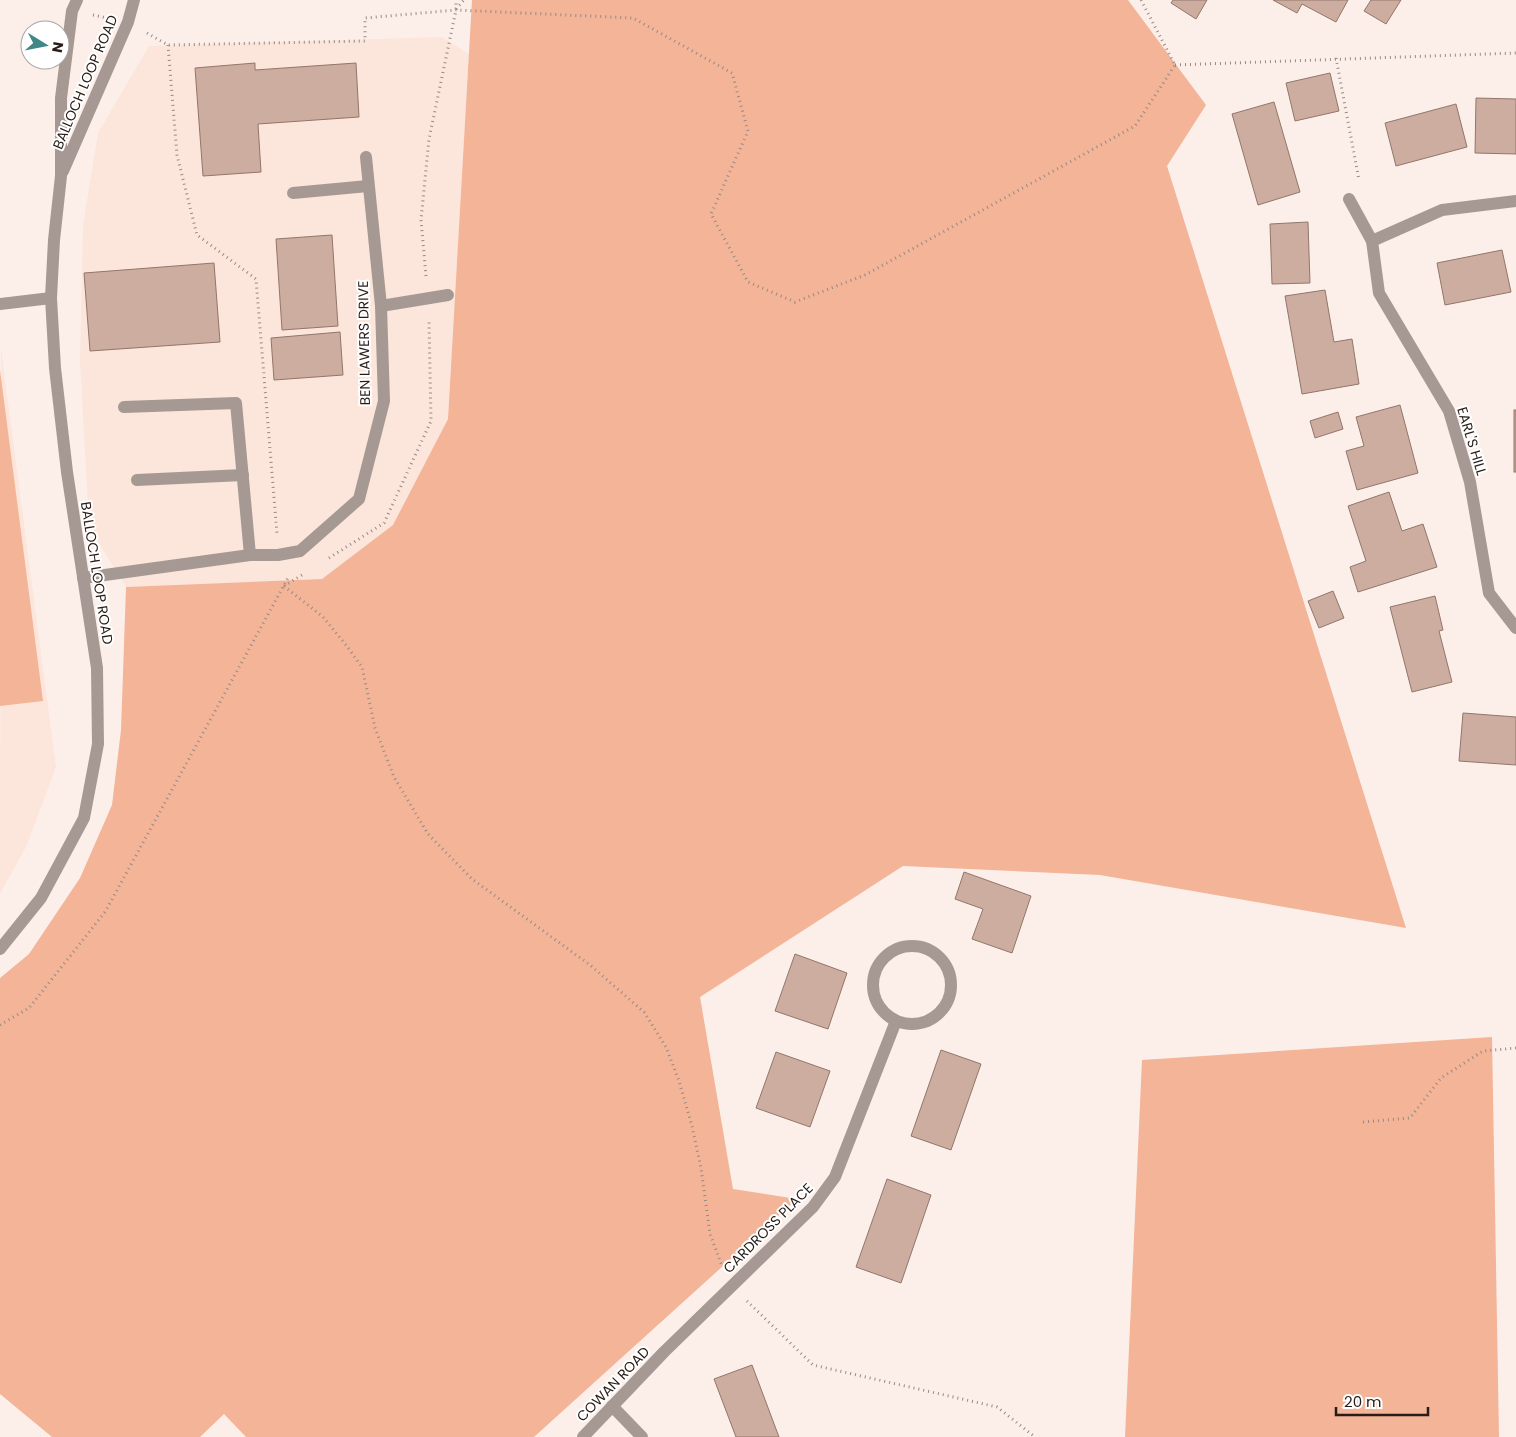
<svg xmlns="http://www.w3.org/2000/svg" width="1516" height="1437" font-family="Poppins,sans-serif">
  <rect width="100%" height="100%" fill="#fcefea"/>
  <g fill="#fce5da">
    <polygon points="442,37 469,54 448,419 393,526 322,579 126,587 89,527 80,360 83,225 98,133 149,46"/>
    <polygon points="1,349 56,767 27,845 0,894"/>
  </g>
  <g fill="#f3b498">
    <polygon points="472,0 1128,0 1206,105 1167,166 1406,928 1100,875 903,866 700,997 733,1189 797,1199 534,1437 246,1437 224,1414 200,1437 52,1437 0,1394 0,978 29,954 80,878 112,805 121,730 126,587 322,579 393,525 448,419"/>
    <polygon points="0,370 43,701 0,706"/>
    <polygon points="1492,1037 1499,1437 1125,1437 1142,1060"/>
  </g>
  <g fill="#ccada0" stroke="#92766a">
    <polygon points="1173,0 1207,0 1196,19 1171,3"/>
    <polygon points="1273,0 1348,0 1336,22 1302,4 1297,13"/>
    <polygon points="1371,0 1401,0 1386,24 1364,11"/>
    <polygon points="255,63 255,70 356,63 359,117 258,124 261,172 203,176 195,68"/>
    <polygon points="1330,73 1339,111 1295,121 1286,83"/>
    <polygon points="1476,98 1516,99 1516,154 1475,153"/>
    <polygon points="1274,102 1300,192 1258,205 1232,114"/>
    <polygon points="1456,104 1467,147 1396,166 1385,123"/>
    <polygon points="1308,222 1310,283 1272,284 1270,224"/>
    <polygon points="332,235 338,326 282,330 276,239"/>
    <polygon points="1502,250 1511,292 1445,305 1437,263"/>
    <polygon points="214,263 220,342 90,351 84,273"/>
    <polygon points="1325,290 1334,342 1352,339 1359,384 1302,394 1285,296"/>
    <polygon points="340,332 343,375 274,380 271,338"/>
    <polygon points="1400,405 1418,473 1357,490 1346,451 1364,446 1356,417"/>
    <rect x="1514" y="410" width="2" height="62"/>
    <polygon points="1338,412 1343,429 1315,438 1310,421"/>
    <polygon points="1389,492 1402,531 1423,524 1437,567 1358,592 1350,567 1366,561 1348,506"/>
    <polygon points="1333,591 1344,618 1319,628 1308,601"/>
    <polygon points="1435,596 1443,630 1439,631 1452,682 1412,692 1390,607"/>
    <polygon points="1463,713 1516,717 1516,765 1459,761"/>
    <polygon points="964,872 1031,896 1012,953 972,939 983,909 955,899"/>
    <polygon points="795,954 847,973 828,1029 775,1011"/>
    <polygon points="941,1050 981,1064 951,1150 911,1136"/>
    <polygon points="776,1052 830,1071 810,1127 756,1108"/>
    <polygon points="887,1179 931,1195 901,1283 856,1267"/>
    <polygon points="752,1365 779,1437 736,1437 714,1379"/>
  </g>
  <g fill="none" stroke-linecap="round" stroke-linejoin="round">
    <g stroke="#968a85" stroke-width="3" stroke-dasharray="1 4" stroke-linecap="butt">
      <polyline points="1141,0 1175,65"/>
      <polyline points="456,9 464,0"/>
      <polyline points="93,15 107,18"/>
      <polyline points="147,33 168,45 365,41 365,18 456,10 633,18 732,73 748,131 711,214 748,282 795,302 865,275 1135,126 1175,65"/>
      <polyline points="168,45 177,155 197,235 256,279 277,534"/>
      <polyline points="1336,58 1359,180"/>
      <polyline points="1175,65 1516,53"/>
      <polyline points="426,276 421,220 429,139 456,10 456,0"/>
      <polyline points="329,558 384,523 431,421 429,320"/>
      <polyline points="284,586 323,617 346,645 362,667 375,728 394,777 428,834 472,879 590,965 644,1012 666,1047 679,1081 692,1126 701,1168 710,1234 722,1266"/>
      <polyline points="284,586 302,575"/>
      <polyline points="0,1025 29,1008 105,912 289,576"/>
      <polyline points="1363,1122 1410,1118 1441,1078 1483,1051 1516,1048"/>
      <polyline points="747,1301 813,1365 997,1407 1035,1437"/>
    </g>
    <g stroke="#a69993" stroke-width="12">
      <polyline points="381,306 448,295"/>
      <polyline points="124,407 236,403 250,555"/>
      <polyline points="137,480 243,475"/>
    </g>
    <g stroke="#a69993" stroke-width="12">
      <polyline points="293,193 368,186"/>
      <polyline points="1349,199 1372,241"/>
      <polyline points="1516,201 1442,210 1372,241 1379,293 1449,411 1470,482 1489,593 1516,628"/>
      <polyline points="0,304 51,298"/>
      <polyline points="83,578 250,555 278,555 300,551 359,499 384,401 381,306 366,157"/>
      <circle cx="912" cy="985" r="39"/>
      <polyline points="612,1406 642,1437"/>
      <polyline points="583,1437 664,1352 813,1207 835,1177 896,1021"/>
    </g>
    <g stroke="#a69993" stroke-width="12">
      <polyline points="63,171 128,22 134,0"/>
      <polyline points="0,949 41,898 84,818 98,744 97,668 67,472 55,368 51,298 54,240 61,176 61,98 72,11 77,0"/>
    </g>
  </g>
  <g text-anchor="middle" stroke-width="4" stroke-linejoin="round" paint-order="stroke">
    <g font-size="14" fill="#271c17" stroke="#fff">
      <text transform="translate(85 82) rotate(-67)" y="5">BALLOCH LOOP ROAD</text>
      <text transform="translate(364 343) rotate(-91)" y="5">BEN LAWERS DRIVE</text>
      <text transform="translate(1472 441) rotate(73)" y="5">EARL'S HILL</text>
      <text transform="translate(97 573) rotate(81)" y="5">BALLOCH LOOP ROAD</text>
      <text transform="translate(768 1228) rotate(-45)" y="5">CARDROSS PLACE</text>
      <text transform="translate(613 1384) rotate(-46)" y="5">COWAN ROAD</text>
    </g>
  </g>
  <g transform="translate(45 45) rotate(100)"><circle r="24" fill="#ffffff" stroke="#a9a4a2"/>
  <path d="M0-4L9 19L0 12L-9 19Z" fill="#408888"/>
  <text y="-8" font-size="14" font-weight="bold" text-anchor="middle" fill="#271c17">N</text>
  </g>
  <path d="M1336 1407v8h92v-8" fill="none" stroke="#271c17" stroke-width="2.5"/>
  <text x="1344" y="1407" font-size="15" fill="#271c17" stroke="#ffffff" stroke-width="4" paint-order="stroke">20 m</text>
</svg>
